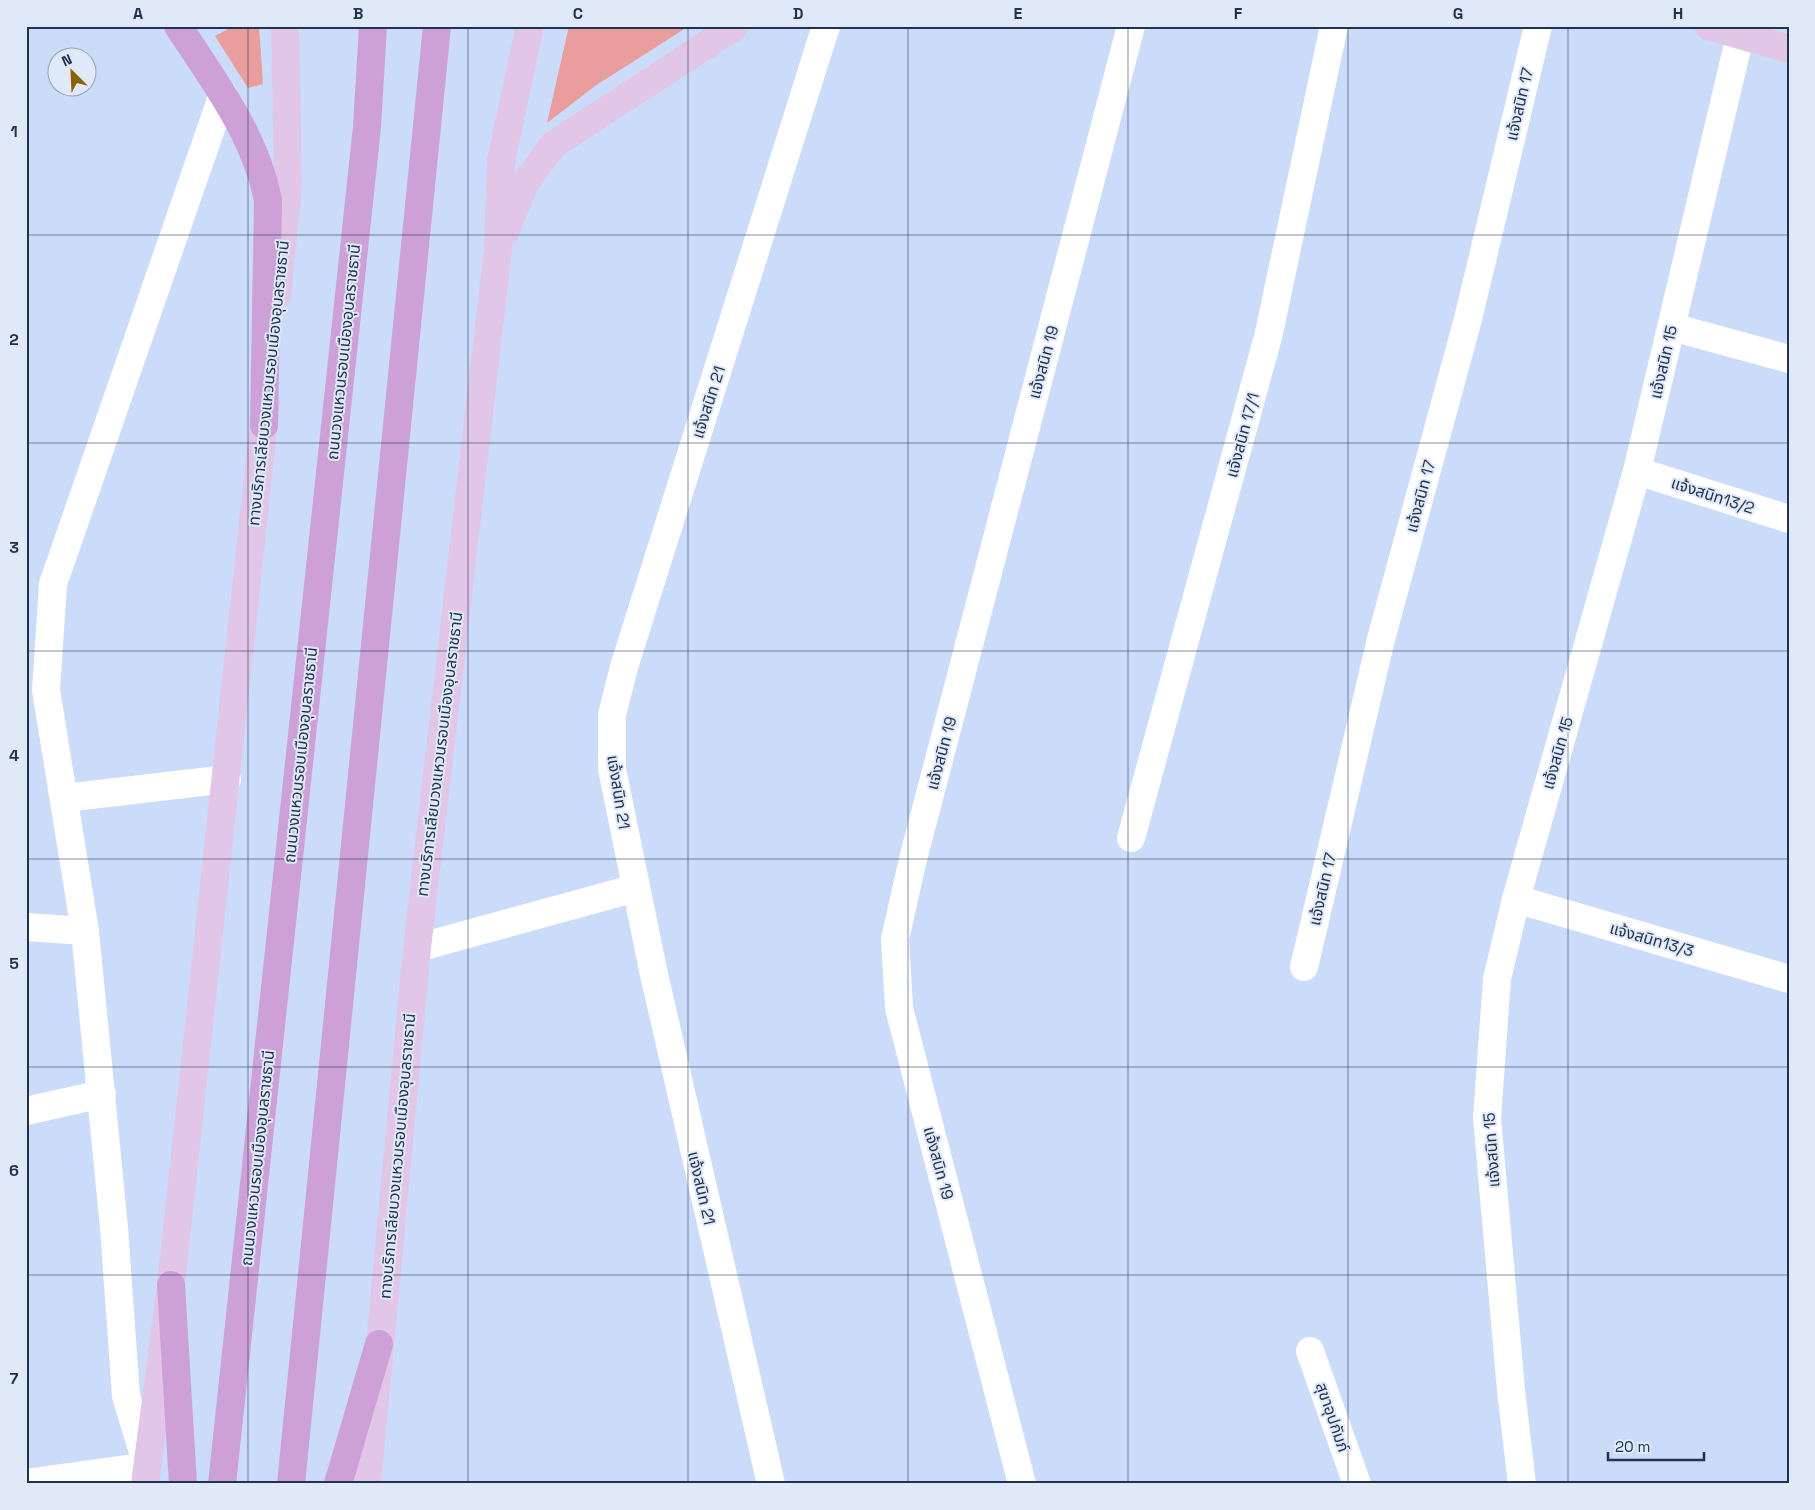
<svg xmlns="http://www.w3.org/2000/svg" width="1815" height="1510" font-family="'Space Grotesk','Noto Sans Thai',sans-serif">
  <rect width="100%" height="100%" fill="#cadcf9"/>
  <g fill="#ea9d9d">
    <polygon points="234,26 259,26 263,84 248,88 215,36"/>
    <polygon points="569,26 689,26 595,86 547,123"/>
  </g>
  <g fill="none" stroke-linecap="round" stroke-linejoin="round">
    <g stroke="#fff" stroke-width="28">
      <polyline points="1672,327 1789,359"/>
      <polyline points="1637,471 1789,519"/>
      <polyline points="65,798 227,779"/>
      <polyline points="1131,838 1269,333 1334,26"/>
      <polyline points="1516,899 1789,979"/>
      <polyline points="26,927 85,931"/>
      <polyline points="417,948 636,888"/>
      <polyline points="1304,967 1381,639 1468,319 1538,26"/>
      <polyline points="26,1111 102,1094"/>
      <polyline points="1310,1351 1357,1484"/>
      <polyline points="26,1483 147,1466 126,1396 114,1228 85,931 46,690 53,584 223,94"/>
      <polyline points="771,1484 653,970 612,769 612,715 624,667 826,26"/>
      <polyline points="1022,1484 899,1008 895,939 913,859 1131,26"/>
      <polyline points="1522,1484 1511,1390 1487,1118 1497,979 1516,899 1637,471 1740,36"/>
    </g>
    <g stroke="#e1c6e7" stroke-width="28">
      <polyline points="1708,26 1789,49"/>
      <polyline points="505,232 525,183 553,145 735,26"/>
      <polyline points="277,295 288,185 285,26"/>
      <polyline points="145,1484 171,1285 266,402"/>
      <polyline points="367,1484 417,948 498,249 501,161 530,26"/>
    </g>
    <g stroke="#cda0d7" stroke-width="28">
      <path d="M178 26C214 81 256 136 268 201L264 425"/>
      <polyline points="171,1285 183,1484"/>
      <polyline points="222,1484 367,127 373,26"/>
      <polyline points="291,1484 437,26"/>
      <polyline points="338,1484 379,1344"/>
    </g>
  </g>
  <path fill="none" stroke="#21324e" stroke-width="1" stroke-opacity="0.55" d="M248 26V1484M468 26V1484M688 26V1484M908 26V1484M1128 26V1484M1348 26V1484M1568 26V1484M26 235H1789M26 443H1789M26 651H1789M26 859H1789M26 1067H1789M26 1275H1789"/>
  <g text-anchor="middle" stroke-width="4" stroke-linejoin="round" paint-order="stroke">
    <g font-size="16" fill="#21324e" stroke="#e0e9f7">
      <text transform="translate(1519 104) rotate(-77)" y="6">แจ้งสนิท 17</text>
      <text transform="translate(343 352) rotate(-84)" y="6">ถนนวงแหวนรอบเมืองอุบลราชธานี</text>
      <text transform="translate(1043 362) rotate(-75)" y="6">แจ้งสนิท 19</text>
      <text transform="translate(1663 362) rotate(-77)" y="6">แจ้งสนิท 15</text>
      <text transform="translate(268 383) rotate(-84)" y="6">ทางบริการเลียบวงแหวนรอบเมืองอุบลราชธานี</text>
      <text transform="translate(708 402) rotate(-72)" y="6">แจ้งสนิท 21</text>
      <text transform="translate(1242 435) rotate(-75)" y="6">แจ้งสนิท 17/1</text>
      <text transform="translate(1713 495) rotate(18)" y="6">แจ้งสนิท13/2</text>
      <text transform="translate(1420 496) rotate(-75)" y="6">แจ้งสนิท 17</text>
      <text transform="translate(941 753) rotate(-75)" y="6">แจ้งสนิท 19</text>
      <text transform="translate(1557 753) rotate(-74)" y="6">แจ้งสนิท 15</text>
      <text transform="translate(439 754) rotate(-83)" y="6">ทางบริการเลียบวงแหวนรอบเมืองอุบลราชธานี</text>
      <text transform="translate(300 755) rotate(-84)" y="6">ถนนวงแหวนรอบเมืองอุบลราชธานี</text>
      <text transform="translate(619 792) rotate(81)" y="6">แจ้งสนิท 21</text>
      <text transform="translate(1322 889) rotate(-77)" y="6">แจ้งสนิท 17</text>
      <text transform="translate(1652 939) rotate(16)" y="6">แจ้งสนิท13/3</text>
      <text transform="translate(1491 1150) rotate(-94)" y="6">แจ้งสนิท 15</text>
      <text transform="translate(397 1156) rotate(-85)" y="6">ทางบริการเลียบวงแหวนรอบเมืองอุบลราชธานี</text>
      <text transform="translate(257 1158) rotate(-84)" y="6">ถนนวงแหวนรอบเมืองอุบลราชธานี</text>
      <text transform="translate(939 1163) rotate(75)" y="6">แจ้งสนิท 19</text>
      <text transform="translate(702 1188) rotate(77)" y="6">แจ้งสนิท 21</text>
      <text transform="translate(1333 1417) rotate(71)" y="6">สุขาอุปกัมภ์</text>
    </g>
  </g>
  <rect width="1815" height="1510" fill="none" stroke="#e0e9f7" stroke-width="55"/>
  <g transform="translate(72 72) rotate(336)"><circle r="24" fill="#e0e9f7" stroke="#94a0b3"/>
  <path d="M0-4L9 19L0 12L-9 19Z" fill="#8b6202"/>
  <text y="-8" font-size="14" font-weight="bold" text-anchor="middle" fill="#21324e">N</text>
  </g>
  <path d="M1608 1452v8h96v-8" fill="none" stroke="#21324e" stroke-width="2.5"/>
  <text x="1615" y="1452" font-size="15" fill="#21324e" stroke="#e0e9f7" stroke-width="4" paint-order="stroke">20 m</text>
  <rect x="28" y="28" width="1760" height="1454" fill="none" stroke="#21324e" stroke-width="2"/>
  <g font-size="16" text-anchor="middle" font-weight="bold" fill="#21324e">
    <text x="138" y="19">A</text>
    <text x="358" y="19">B</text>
    <text x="578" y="19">C</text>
    <text x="798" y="19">D</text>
    <text x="1018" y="19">E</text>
    <text x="1238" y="19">F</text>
    <text x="1458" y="19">G</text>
    <text x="1678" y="19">H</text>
    <text x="14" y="137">1</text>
    <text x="14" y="345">2</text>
    <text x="14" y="553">3</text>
    <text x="14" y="761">4</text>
    <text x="14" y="969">5</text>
    <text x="14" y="1176">6</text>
    <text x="14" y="1384">7</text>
  </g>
</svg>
